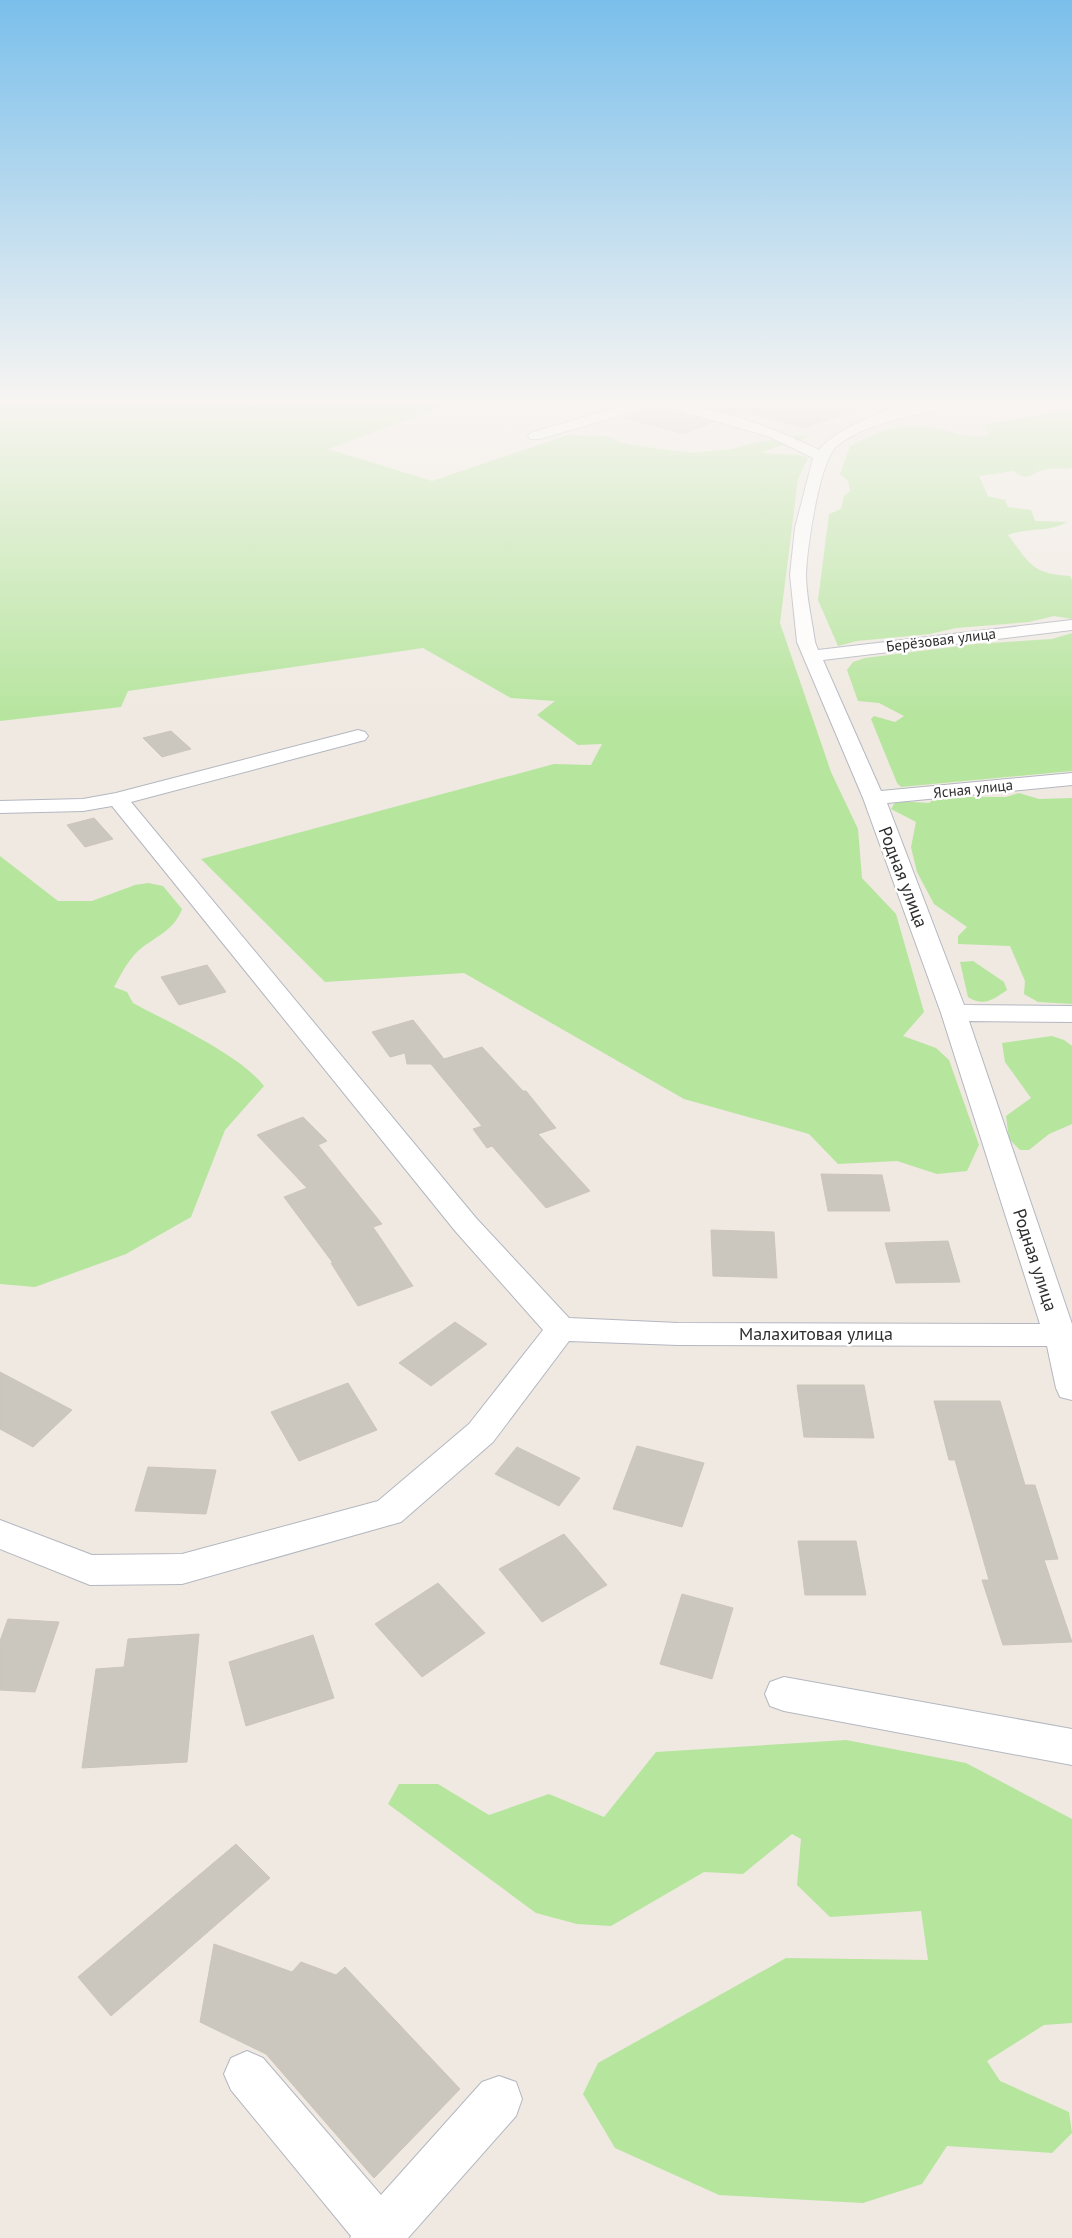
<svg xmlns="http://www.w3.org/2000/svg" width="1072" height="2238" font-family="'PT Sans',sans-serif">
  <rect width="100%" height="100%" fill="#efe9e1"/>
  <g fill="#b6e59e">
    <path d="M0 405H447L328 449 432 481 568 435 605 436 626 444 691 453 731 449 754 443 798 435 811 436 762 452C777 457 793 451 808 458L798 479 780 623 831 772 858 829 862 878 896 914 924 1012 903 1036 936 1048 949 1060 979 1145 967 1171 937 1174 897 1161 838 1164 809 1134 684 1099 464 973 325 982 201 859 554 764 591 765 602 744 578 745 537 715 555 701 511 698 423 648 128 691 121 707 0 721Z"/>
    <path d="M1064 411 1072 412V468C1064 469 1055 468 1047 469 1030 472 1031 483 1013 471L979 476 988 496 1005 500 1008 507 1031 510 1035 521 1067 522C1049 533 1027 527 1008 535 1030 564 1032 574 1070 576L1072 580V619L1054 616 1029 622 956 628 930 634 857 641 838 646 818 600 829 514 841 509 844 496 850 491 848 481 840 474 850 446C874 433 903 421 931 427 950 431 970 439 989 435L984 426 990 424Z"/>
    <polygon points="1072,633 1072,771 901,787 897,783 871,719 874,716 895,722 904,716 879,703 858,701 847,670 853,662 865,658 976,644 1052,639"/>
    <polygon points="1019,793 1039,799 1072,798 1072,1004 1038,1002 1024,994 1025,981 1010,946 958,944 958,936 967,927 934,904 917,872 911,847 916,822 891,809 896,801 929,803 937,797 1006,797"/>
    <path d="M0 856 58 901H92L135 885 148 883 163 886 182 909C174 931 154 937 138 951 128 960 120 976 114 987L127 992 133 1003C170 1023 239 1054 264 1086L225 1130 191 1217 126 1254 35 1287 0 1284Z"/>
    <path d="M973 961 1004 982 1007 990C992 1000 984 1007 968 997L960 962Z"/>
    <polygon points="1052,1036 1064,1040 1072,1046 1072,1124 1049,1134 1029,1150 1020,1150 1009,1139 1006,1116 1031,1098 1005,1062 1002,1043"/>
    <polygon points="846,1740 966,1763 1072,1819 1072,2023 1044,2025 987,2061 1000,2081 1069,2112 1072,2133 1052,2153 947,2146 922,2184 863,2203 719,2195 615,2148 583,2094 598,2063 786,1958 928,1960 921,1911 830,1917 797,1885 801,1839 792,1834 743,1874 704,1872 611,1926 577,1924 536,1913 388,1804 399,1784 438,1784 489,1815 549,1794 604,1817 656,1752"/>
  </g>
  <g fill="#cbc7bf" stroke="#cbc5ba">
    <polygon points="658,405 667,405 670,410 713,422 684,434 623,418"/>
    <polygon points="693,405 861,405 862,408 805,428 746,412 746,410 734,414"/>
    <polygon points="171,731 191,749 162,757 143,738"/>
    <polygon points="94,818 113,839 85,847 67,825"/>
    <polygon points="207,965 226,992 179,1005 161,977"/>
    <polygon points="413,1020 444,1059 482,1047 523,1091 526,1091 556,1128 538,1134 590,1191 546,1208 492,1146 487,1148 473,1129 482,1126 431,1064 407,1064 405,1053 390,1057 372,1032"/>
    <polygon points="303,1117 327,1141 318,1145 382,1224 373,1227 413,1286 358,1306 331,1263 333,1263 284,1197 307,1188 257,1135"/>
    <polygon points="821,1174 882,1175 890,1211 828,1211"/>
    <polygon points="711,1230 774,1232 777,1278 713,1276"/>
    <polygon points="948,1241 960,1282 896,1283 885,1243"/>
    <polygon points="455,1322 487,1344 431,1386 399,1363"/>
    <polygon points="0,1372 72,1410 33,1447 0,1429"/>
    <polygon points="348,1383 377,1430 299,1461 271,1412"/>
    <polygon points="797,1385 864,1385 874,1438 804,1437"/>
    <polygon points="934,1401 1000,1401 1025,1485 1035,1485 1058,1559 1044,1560 1072,1642 1003,1645 982,1580 989,1580 955,1460 949,1460"/>
    <polygon points="637,1446 704,1463 682,1527 613,1509"/>
    <polygon points="517,1447 580,1478 559,1506 495,1474"/>
    <polygon points="148,1467 216,1470 206,1514 135,1511"/>
    <polygon points="564,1534 607,1585 542,1622 499,1569"/>
    <polygon points="798,1541 856,1541 866,1595 805,1595"/>
    <polygon points="438,1583 485,1633 422,1677 375,1624"/>
    <polygon points="682,1594 733,1608 712,1679 660,1664"/>
    <polygon points="8,1619 59,1622 35,1692 0,1690 0,1641"/>
    <polygon points="199,1634 187,1762 82,1768 96,1669 124,1667 128,1639"/>
    <polygon points="313,1635 334,1698 246,1726 229,1662"/>
    <polygon points="236,1844 270,1878 111,2016 78,1977"/>
    <polygon points="214,1944 292,1972 301,1962 336,1975 345,1967 460,2089 374,2178 266,2054 200,2022"/>
  </g>
  <g fill="none" stroke-linecap="round" stroke-linejoin="round">
    <g stroke="#b4b7c1" stroke-width="2">
      <g id="minor">
        <polygon points="626,405 648,405 646,408 540,439 530,439 528,436 530,433"/>
        <path d="M669 405C717 405 776 429 819 450 835 430 879 412 904 405 918 402 933 405 949 405L947 408C909 418 869 421 837 446 819 461 807 549 806 574 806 596 812 620 815 642L818 650 1072 620V630L823 660 881 791 1072 773V785L887 803 964 1005 1072 1006V1022L969 1021 1072 1324V1400L1060 1397 1056 1388 1047 1346 678 1345 569 1341 493 1442 401 1522 182 1584 90 1585 0 1549V1520L92 1555 182 1554 378 1501 469 1424 543 1330 456 1232 112 806 83 811 0 813V801L83 799 116 793 358 730 365 732 368 736 365 740 131 802 476 1218 569 1318 678 1323 1040 1324 941 1013 863 798 797 642 790 575 795 528 813 458 770 437 671 408Z"/>
        <polygon points="784,1677 1072,1729 1072,1765 784,1711 770,1706 765,1694 770,1682"/>
        <polygon points="247,2051 263,2058 381,2195 482,2082 499,2076 516,2082 522,2099 516,2116 408,2238 350,2238 351,2236 231,2090 224,2074 231,2058"/>
      </g>
    </g>
    <use href="#minor" fill="#fff" fill-rule="evenodd"/>
  </g>
  <linearGradient id="sky" x2="0" y2="1"><stop stop-color="#7abfeb"/><stop offset="0.56" stop-color="#f8f5f2"/><stop offset="1" stop-color="#f8f5f2" stop-opacity="0"/></linearGradient>
  <rect width="1072" height="718" fill="url(#sky)"/>
  <g text-anchor="middle" stroke-width="5" stroke-linejoin="round" paint-order="stroke">
    <g font-size="15" fill="#2e2e2e" stroke="#fff">
      <text transform="translate(941 640) rotate(-7)" y="5">Берёзовая улица</text>
      <text transform="translate(973 789) rotate(-6)" y="5">Ясная улица</text>
    </g>
    <g font-size="18" fill="#2e2e2e" stroke="#fff">
      <text transform="translate(903 877) rotate(69)" y="6">Родная улица</text>
      <text transform="translate(1035 1260) rotate(72)" y="6">Родная улица</text>
      <text x="816" y="1340">Малахитовая улица</text>
    </g>
  </g>
</svg>
